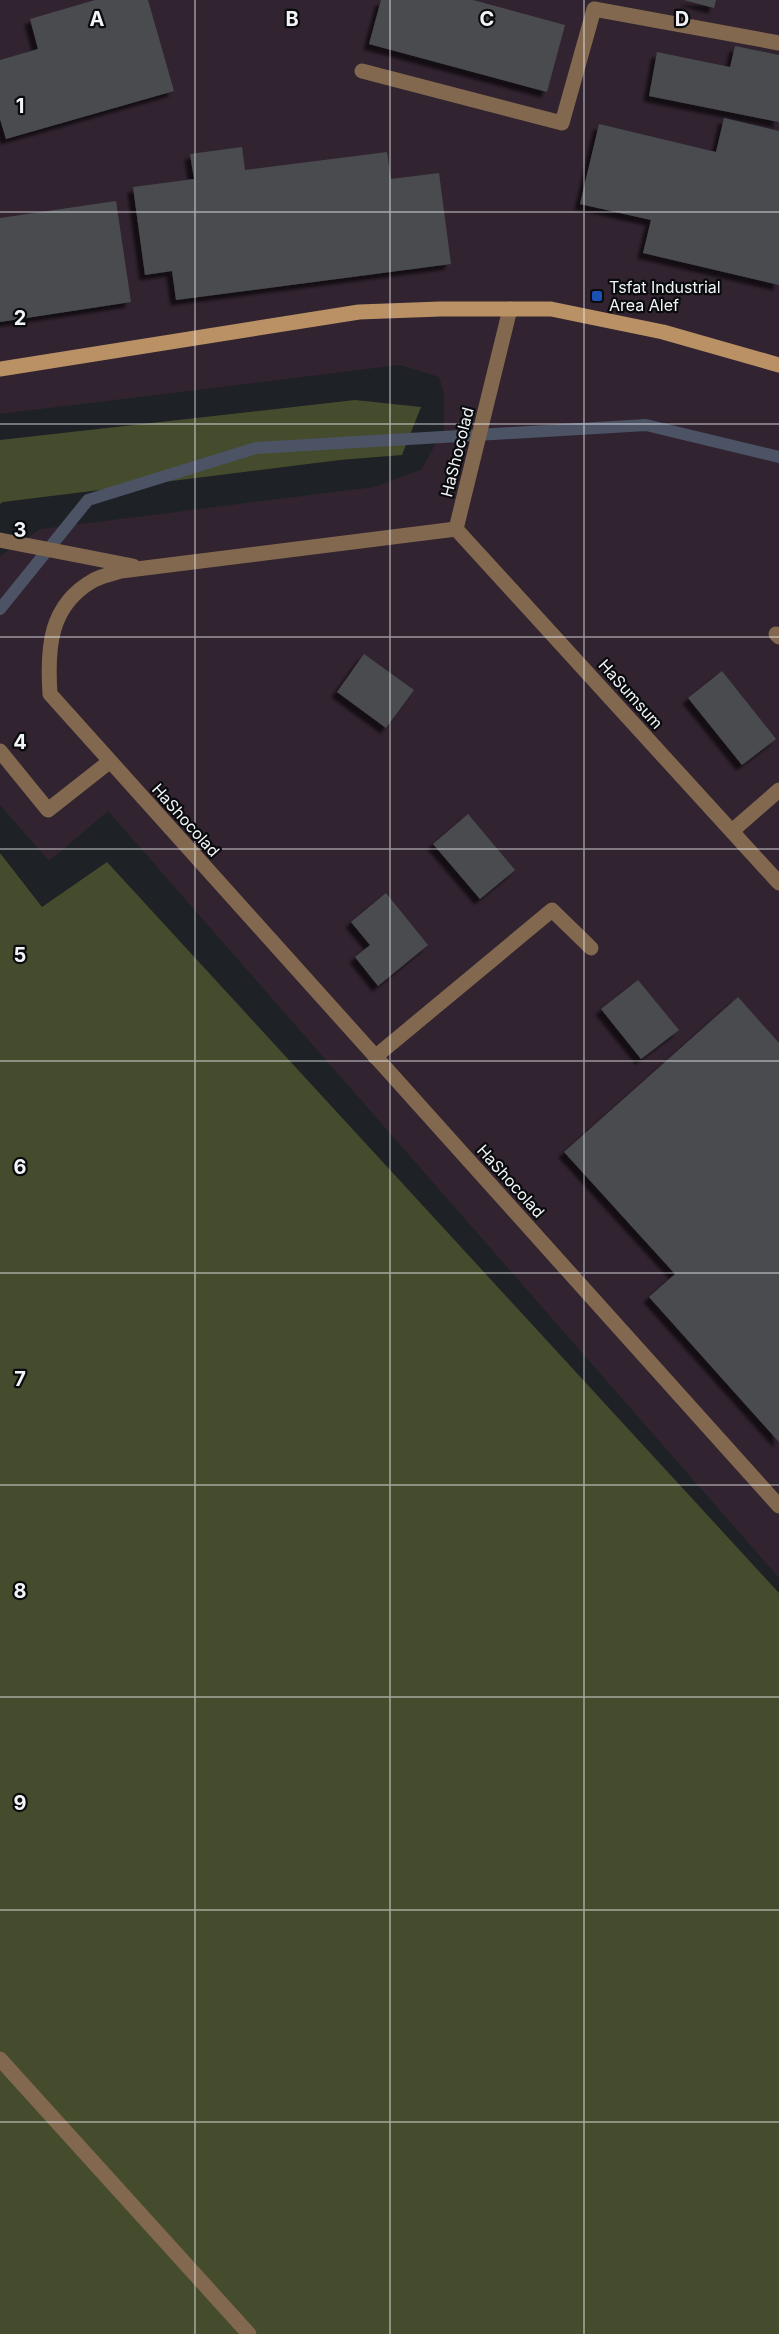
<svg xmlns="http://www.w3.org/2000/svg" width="779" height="2334" font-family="Inter,sans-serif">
  <defs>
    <filter id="shadow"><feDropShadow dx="-5.5" dy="5.5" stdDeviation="1.5" flood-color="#0009"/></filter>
  </defs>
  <rect width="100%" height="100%" fill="#1e2125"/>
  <polygon fill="#312330" points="0,0 779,0 779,1578 108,811 49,861 0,805 0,556 40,529 374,487 421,470 444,429 444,394 439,377 400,365 0,414"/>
  <g fill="#454c2d">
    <polygon points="355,400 421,407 402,455 340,460 3,502 0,504 0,440"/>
    <polygon points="0,853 42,907 107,862 779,1593 779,2334 0,2334"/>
  </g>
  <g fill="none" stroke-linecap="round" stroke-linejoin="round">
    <polyline stroke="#4b5365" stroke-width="12" points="0,609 88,500 256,448 646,425 779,457"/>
  </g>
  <g fill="#484c50" filter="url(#shadow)">
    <polygon points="95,0 148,0 174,91 6,139 0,119 0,60 38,49 30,19"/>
    <polygon points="381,0 473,0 565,25 547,92 369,44"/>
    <polygon points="684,0 716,0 714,8"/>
    <polygon points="735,46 779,55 779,122 649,96 657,52 730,67"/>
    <polygon points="724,118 779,131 779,285 643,253 651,220 580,204 599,124 716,152"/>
    <polygon points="242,147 245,170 387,152 391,179 439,173 451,264 176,300 172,271 145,275 133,187 194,179 190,154"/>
    <polygon points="116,201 131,302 0,322 0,218"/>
    <polygon points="364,654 414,690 386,728 337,692"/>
    <polygon points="722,671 776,739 742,765 688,698"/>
    <polygon points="468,814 515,870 480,899 433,844"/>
    <polygon points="386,893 428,945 378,986 355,957 370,945 351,922"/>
    <polygon points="638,980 679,1030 641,1059 601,1009"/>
    <polygon points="738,997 779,1043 779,1442 649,1297 675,1274 564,1152"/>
  </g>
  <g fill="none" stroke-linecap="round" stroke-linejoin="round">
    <g stroke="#81684e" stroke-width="15">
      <polyline points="362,71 562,123 594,9 779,43"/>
      <polyline points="776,634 779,637"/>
      <polyline points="0,751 48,810 109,762"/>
      <polyline points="732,831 779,790"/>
      <polyline points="375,1057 552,910 591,948"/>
    </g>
    <g stroke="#81684e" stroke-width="15">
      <path d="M510 309 456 529 121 571C112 574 102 576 94 580 49 605 47 648 50 694L779 1506"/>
      <polyline points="456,529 779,883"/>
      <polyline points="0,540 133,566"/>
      <polyline points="0,2059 249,2334"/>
    </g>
    <polyline stroke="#b99165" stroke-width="15" points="0,369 359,312 440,309 551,309 663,332 779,365"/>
  </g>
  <path fill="none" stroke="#f2f4f7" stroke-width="1.5" stroke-opacity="0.55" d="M195 0V2334M390 0V2334M584 0V2334M0 212H779M0 424H779M0 637H779M0 849H779M0 1061H779M0 1273H779M0 1485H779M0 1697H779M0 1910H779M0 2122H779"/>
  <rect fill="#1a4fb4" stroke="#090b0d" stroke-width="2" x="591" y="290" width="12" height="12" rx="3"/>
  <g text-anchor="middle" stroke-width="4.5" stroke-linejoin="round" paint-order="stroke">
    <g font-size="16" fill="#f2f4f7" stroke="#090b0d" text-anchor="start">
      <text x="609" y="293">Tsfat Industrial<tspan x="609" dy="18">Area Alef</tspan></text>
    </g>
    <g font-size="16" fill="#f2f4f7" stroke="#090b0d">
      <text transform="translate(457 452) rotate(-76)" y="6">HaShocolad</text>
      <text transform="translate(631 694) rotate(48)" y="6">HaSumsum</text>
      <text transform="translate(186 820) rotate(48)" y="6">HaShocolad</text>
      <text transform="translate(511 1181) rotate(48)" y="6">HaShocolad</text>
    </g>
  </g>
  <g font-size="20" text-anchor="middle" font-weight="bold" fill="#f2f4f7" stroke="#090b0d" stroke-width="4.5" stroke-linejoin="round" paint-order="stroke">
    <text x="97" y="26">A</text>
    <text x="292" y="26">B</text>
    <text x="487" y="26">C</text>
    <text x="682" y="26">D</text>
    <text x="20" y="113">1</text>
    <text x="20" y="325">2</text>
    <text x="20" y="537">3</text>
    <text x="20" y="749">4</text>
    <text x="20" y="962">5</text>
    <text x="20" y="1174">6</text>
    <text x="20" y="1386">7</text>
    <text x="20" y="1598">8</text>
    <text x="20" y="1810">9</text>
  </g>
</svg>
